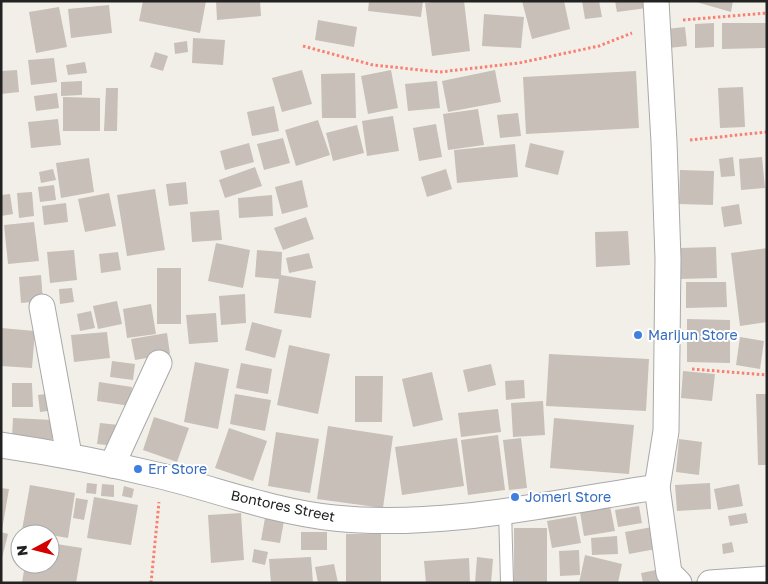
<svg xmlns="http://www.w3.org/2000/svg" width="768" height="584" font-family="'Golos Text',sans-serif">
  <rect width="100%" height="100%" fill="#f2efe9"/>
  <g fill="#c7bfb8">
    <polygon points="143,1 206,1 200,33 139,21"/>
    <polygon points="216,1 260,1 261,16 217,20"/>
    <polygon points="369,1 423,1 421,17 368,11"/>
    <polygon points="440,1 464,1 470,51 432,56 425,3"/>
    <polygon points="522,1 564,1 570,29 532,39"/>
    <polygon points="582,1 599,1 602,17 585,19"/>
    <polygon points="615,1 653,1 654,7 617,12"/>
    <polygon points="693,1 733,1 731,12"/>
    <polygon points="109,5 112,33 71,38 68,9"/>
    <polygon points="59,7 67,47 36,53 29,12"/>
    <polygon points="484,14 524,17 521,48 482,46"/>
    <polygon points="318,20 357,27 354,47 315,40"/>
    <polygon points="714,23 714,47 695,48 695,24"/>
    <polygon points="722,23 767,23 767,48 722,49"/>
    <polygon points="685,27 687,46 669,48 666,29"/>
    <polygon points="193,38 225,40 223,65 192,63"/>
    <polygon points="187,41 188,52 175,54 174,43"/>
    <polygon points="155,52 168,56 163,71 150,67"/>
    <polygon points="54,58 57,82 31,85 28,60"/>
    <polygon points="85,62 87,73 68,75 66,65"/>
    <polygon points="17,70 19,92 1,94 1,71"/>
    <polygon points="302,70 312,104 282,112 272,78"/>
    <polygon points="391,70 398,108 368,114 361,76"/>
    <polygon points="495,70 501,102 448,112 442,81"/>
    <polygon points="636,71 639,128 526,134 523,77"/>
    <polygon points="355,73 356,118 322,118 321,74"/>
    <polygon points="82,81 82,95 61,96 61,82"/>
    <polygon points="437,81 440,108 408,111 405,84"/>
    <polygon points="743,87 745,127 720,128 718,88"/>
    <polygon points="106,88 118,88 117,131 104,131"/>
    <polygon points="57,93 59,108 36,111 34,96"/>
    <polygon points="63,97 100,98 100,131 63,131"/>
    <polygon points="274,106 279,131 252,136 247,112"/>
    <polygon points="478,109 484,145 448,150 443,114"/>
    <polygon points="518,113 521,136 500,138 497,115"/>
    <polygon points="393,116 399,151 367,156 362,121"/>
    <polygon points="58,119 61,145 31,148 28,122"/>
    <polygon points="318,120 330,155 296,166 285,130"/>
    <polygon points="436,124 442,157 419,161 413,128"/>
    <polygon points="357,125 364,153 333,161 326,133"/>
    <polygon points="283,138 290,163 264,170 257,144"/>
    <polygon points="249,143 254,162 225,170 220,151"/>
    <polygon points="530,143 564,151 558,175 525,167"/>
    <polygon points="515,144 518,177 457,183 454,150"/>
    <polygon points="733,157 735,176 721,177 719,159"/>
    <polygon points="762,157 765,188 741,190 739,159"/>
    <polygon points="89,158 94,192 61,198 56,163"/>
    <polygon points="255,167 262,186 225,198 219,180"/>
    <polygon points="53,169 56,180 41,183 39,172"/>
    <polygon points="446,169 452,189 427,197 421,177"/>
    <polygon points="680,170 714,171 713,205 679,204"/>
    <polygon points="302,180 308,207 282,214 275,187"/>
    <polygon points="186,182 188,204 169,206 166,184"/>
    <polygon points="54,185 56,200 40,202 38,187"/>
    <polygon points="155,189 165,250 127,256 117,195"/>
    <polygon points="32,192 34,216 19,218 17,193"/>
    <polygon points="109,193 116,226 85,232 78,199"/>
    <polygon points="10,194 13,214 1,216 1,195"/>
    <polygon points="272,195 273,216 239,218 238,198"/>
    <polygon points="66,203 68,222 44,225 42,206"/>
    <polygon points="739,204 742,224 724,227 721,207"/>
    <polygon points="219,210 222,240 192,242 190,212"/>
    <polygon points="306,217 314,239 283,250 274,228"/>
    <polygon points="34,222 39,261 8,264 4,225"/>
    <polygon points="628,231 630,265 596,267 595,232"/>
    <polygon points="216,243 250,250 243,288 208,281"/>
    <polygon points="716,247 717,278 679,279 679,248"/>
    <polygon points="767,248 767,322 740,326 731,253"/>
    <polygon points="74,250 77,280 50,283 47,252"/>
    <polygon points="257,250 282,252 281,275 316,281 311,318 274,313 279,279 255,277"/>
    <polygon points="118,252 121,270 101,273 99,254"/>
    <polygon points="309,253 313,268 289,273 286,258"/>
    <rect x="157" y="268" width="24" height="56"/>
    <polygon points="41,275 43,301 21,303 19,277"/>
    <polygon points="686,282 726,282 727,307 686,308"/>
    <polygon points="72,288 74,302 60,304 59,289"/>
    <polygon points="245,294 246,323 221,325 219,296"/>
    <polygon points="117,301 122,324 98,329 93,306"/>
    <polygon points="151,304 156,334 127,338 123,309"/>
    <polygon points="91,311 95,328 80,331 77,314"/>
    <polygon points="216,313 218,342 189,344 186,315"/>
    <polygon points="687,319 730,320 730,363 687,362"/>
    <polygon points="252,322 282,330 275,358 245,350"/>
    <polygon points="1,328 35,331 32,368 1,366"/>
    <polygon points="107,332 110,358 74,362 71,335"/>
    <polygon points="167,333 170,354 135,360 131,339"/>
    <polygon points="740,337 764,341 760,369 736,365"/>
    <polygon points="289,345 330,354 318,414 277,405"/>
    <polygon points="549,354 649,359 646,411 546,406"/>
    <polygon points="112,361 135,364 133,380 110,377"/>
    <polygon points="195,362 229,369 218,429 184,422"/>
    <polygon points="241,363 272,369 268,394 236,388"/>
    <polygon points="491,364 496,385 468,392 463,370"/>
    <polygon points="683,371 715,374 712,401 681,398"/>
    <polygon points="432,372 443,420 413,427 402,379"/>
    <polygon points="355,376 383,376 382,422 355,422"/>
    <polygon points="524,380 525,398 506,400 505,381"/>
    <polygon points="99,382 132,387 130,406 97,401"/>
    <polygon points="12,383 32,383 33,407 12,407"/>
    <polygon points="53,393 55,410 40,412 38,395"/>
    <polygon points="235,394 271,400 265,431 230,424"/>
    <polygon points="756,394 767,394 767,465 758,465"/>
    <polygon points="543,401 545,435 513,437 511,403"/>
    <polygon points="498,409 501,432 461,437 458,413"/>
    <polygon points="154,417 189,428 177,462 143,450"/>
    <polygon points="13,418 53,420 52,440 12,437"/>
    <polygon points="554,418 634,425 629,474 550,468"/>
    <polygon points="100,423 119,425 116,446 97,444"/>
    <polygon points="328,426 393,436 383,508 317,499"/>
    <polygon points="229,428 267,441 253,481 215,468"/>
    <polygon points="276,432 319,439 310,493 268,486"/>
    <polygon points="498,435 505,490 468,495 461,440"/>
    <polygon points="457,438 464,486 402,495 395,447"/>
    <polygon points="521,438 527,488 509,490 503,440"/>
    <polygon points="679,439 702,442 699,475 676,472"/>
    <polygon points="87,483 97,484 96,494 86,493"/>
    <polygon points="710,483 711,509 677,511 675,485"/>
    <polygon points="102,484 114,485 114,497 101,496"/>
    <polygon points="739,484 743,506 718,510 714,489"/>
    <polygon points="30,485 75,493 68,538 22,530"/>
    <polygon points="124,486 134,489 132,498 122,496"/>
    <polygon points="1,488 9,489 2,530 1,530"/>
    <polygon points="94,497 138,505 131,545 87,538"/>
    <polygon points="76,498 88,500 84,520 73,518"/>
    <polygon points="610,506 615,531 584,536 580,512"/>
    <polygon points="639,506 642,523 618,527 615,510"/>
    <polygon points="241,513 244,560 211,563 208,515"/>
    <polygon points="746,513 748,523 730,526 728,516"/>
    <polygon points="576,516 581,543 552,548 547,521"/>
    <polygon points="265,518 284,521 280,543 261,540"/>
    <polygon points="652,527 656,549 629,554 625,532"/>
    <rect x="514" y="528" width="33" height="54"/>
    <polygon points="1,532 8,534 2,558 1,558"/>
    <rect x="301" y="532" width="26" height="18"/>
    <rect x="346" y="534" width="35" height="49"/>
    <polygon points="617,536 618,554 592,555 591,538"/>
    <polygon points="732,542 734,552 723,554 722,544"/>
    <polygon points="50,543 82,548 76,583 22,583 25,564 50,564"/>
    <polygon points="254,549 268,552 265,565 252,562"/>
    <polygon points="579,550 580,575 560,576 559,551"/>
    <polygon points="585,555 622,564 618,583 579,583"/>
    <polygon points="311,557 313,583 271,583 269,559"/>
    <polygon points="477,557 493,559 491,583 475,583"/>
    <polygon points="469,558 470,583 426,583 424,561"/>
    <polygon points="334,564 338,583 318,583 315,567"/>
    <polygon points="661,569 663,583 643,583 641,573"/>
  </g>
  <g fill="none" stroke-linecap="round" stroke-linejoin="round">
    <g stroke="#a9a9a9" stroke-width="14">
      <polyline id="service" points="505,510 507,583"/>
    </g>
    <g stroke="#a9a9a9" stroke-width="27">
      <g id="minor">
        <polyline points="656,1 664,142 668,259 666,431 657,487 669,573 679,583"/>
        <polyline points="42,307 69,455"/>
        <path d="M1 445C55 453 108 463 161 476 218 490 275 512 334 518 441 529 551 503 657 487"/>
        <polyline points="112,465 159,363"/>
        <polyline points="710,583 767,579"/>
      </g>
    </g>
    <g stroke="#fa8072" stroke-width="3" stroke-dasharray="2.5 2.5" stroke-linecap="butt">
      <polyline points="683,20 767,13"/>
      <polyline points="303,46 373,65 440,72 519,63 599,46 632,33"/>
      <polyline points="690,140 767,132"/>
      <polyline points="692,369 767,375"/>
      <polyline points="151,583 159,502"/>
    </g>
    <use href="#service" stroke="#fff" stroke-width="12"/>
    <use href="#minor" stroke="#fff" stroke-width="25"/>
  </g>
  <g fill="#3f7fe0" stroke="#fff" stroke-width="2">
    <circle cx="638" cy="335" r="5"/>
    <circle cx="138" cy="469" r="5"/>
    <circle cx="515" cy="497" r="5"/>
  </g>
  <g text-anchor="middle" stroke-width="4" stroke-linejoin="round" paint-order="stroke">
    <g font-size="14" fill="#366cbe" stroke="#fff" text-anchor="start">
      <text x="648" y="340">Marijun Store</text>
      <text x="148" y="474">Err Store</text>
      <text x="525" y="502">Jomerl Store</text>
    </g>
    <g font-size="14" fill="#222" stroke="#fff">
      <text transform="translate(283 506) rotate(12)" y="5">Bontores Street</text>
    </g>
  </g>
  <rect width="768" height="584" fill="none" stroke="#222222" stroke-width="5"/>
  <g transform="translate(35 549) rotate(263)"><circle r="24" fill="#ffffff" stroke="#a7a7a7"/>
  <path d="M0-4L9 19L0 12L-9 19Z" fill="#d40000"/>
  <text y="-8" font-size="14" font-weight="bold" text-anchor="middle" fill="#222222">N</text>
  </g>
</svg>
